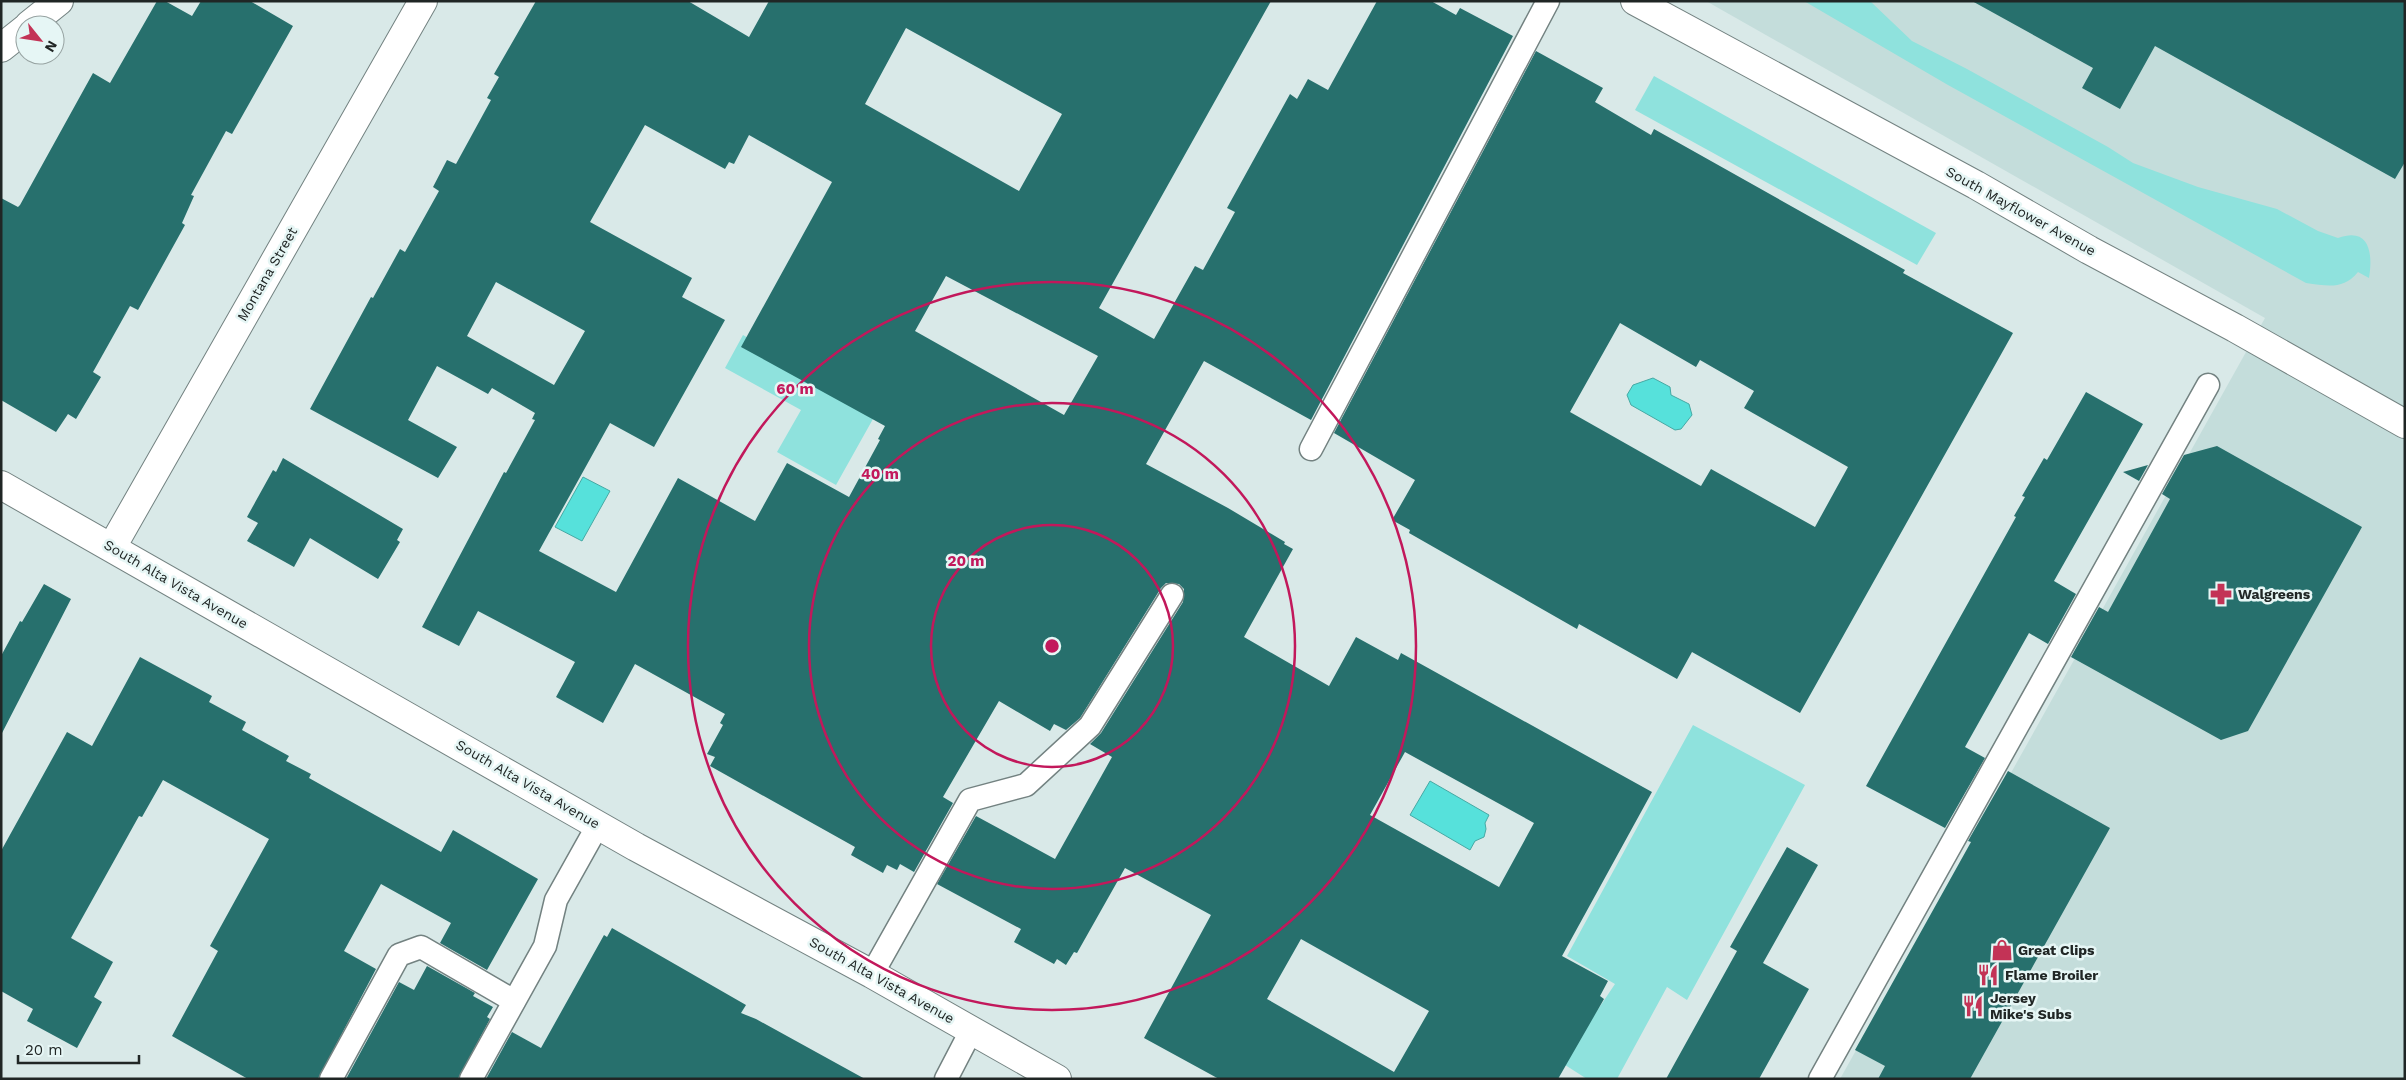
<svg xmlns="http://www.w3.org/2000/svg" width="2406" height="1080" font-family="'Work Sans',sans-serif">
  <rect width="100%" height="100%" fill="#d9e9e8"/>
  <polygon fill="#c4dddb" points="1706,1 2405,1 2405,1079 1840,1079 2265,318"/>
  <g fill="#8fe2dd">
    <path d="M1804 1H1870L1912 41 1967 69 2108 147 2133 163 2198 187 2277 209 2318 231 2338 238C2370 226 2373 254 2369 278L2358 272C2343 290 2328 286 2306 283L1948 85Z"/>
    <polygon points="1654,76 1936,233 1917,265 1635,110"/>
    <polygon points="743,335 878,410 836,485 777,452 801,410 725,368"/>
    <polygon points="1693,725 1805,785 1687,1000 1667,987 1617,1079 1587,1079 1562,1063 1615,984 1567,956"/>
  </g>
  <g fill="#56e1db" stroke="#46a9a4">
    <polygon points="1653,378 1670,387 1671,395 1689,404 1692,415 1681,429 1675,430 1631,405 1627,395 1633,385"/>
    <polygon points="583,477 610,491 582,541 555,527"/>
    <polygon points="1430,781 1489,815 1485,823 1486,829 1484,837 1475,841 1470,850 1410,815"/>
  </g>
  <g fill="#27706d" fill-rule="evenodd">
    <polygon points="157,1 165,1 192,16 201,1 250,1 293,26 232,134 226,131 191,195 194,196 182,223 185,225 138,310 130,306 93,372 101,377 76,419 68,414 56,432 1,400 1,198 18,207 20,205 93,73 110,83"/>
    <path d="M536 1H688L749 37 769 1H1271L1099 308 1154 339 1195 266 1203 270 1235 212 1227 208 1290 94 1297 99 1308 79 1328 90 1377 1H1431L1456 15 1460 8 1513 36 1311 420 1204 361 1146 464 1228 508 1285 542 1284 544 1293 549 1244 637 1329 686 1356 637 1398 660 1401 653 1652 792 1562 956 1608 981 1600 996 1604 999 1558 1079H1219L1144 1038 1211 915 1125 868 1077 953 1074 952 1066 965 1057 959 1054 964 1014 942 1021 929 937 884 976 816 1055 859 1112 757 1090 744 1101 733 1183 602 1184 589 1179 584 1166 583 1161 588 1080 718 1066 730 1054 724 1050 731 999 701 943 797 953 803 914 872 900 864 897 870 887 865 883 873 851 855 855 847 710 766 715 757 707 754 723 725 720 723 725 714 635 664 603 723 556 697 575 662 478 611 459 646 422 627 504 472 506 473 535 420 532 419 535 413 492 388 488 394 437 366 408 420 457 447 438 478 310 409 371 297 373 298 400 249 405 252 439 191 433 187 447 160 456 164 491 100 487 98 499 77 494 74ZM906 28 1062 114 1019 191 865 104ZM645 125 725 169 729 162 734 164 749 135 832 182 741 347 885 426 878 439 880 440 849 497 787 463 755 521 678 478 616 592 539 551 610 423 654 447 725 320 682 297 692 278 590 222ZM946 276 1098 356 1064 415 915 331ZM496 282 585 331 554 385 467 336ZM1405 752 1534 823 1499 887 1370 815ZM1301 939 1429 1011 1394 1072 1267 999Z"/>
    <polygon points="1972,1 2405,1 2405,162 2395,179 2155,46 2120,109 2082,88 2093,68"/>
    <path d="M1536 51 1603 88 1595 102 1651 135 1654 129 1905 270 1903 273 2013 333 1800 713 1692 652 1677 679 1579 624 1577 629 1409 533 1410 530 1392 520 1415 480 1334 433ZM1620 323 1696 367 1700 360 1754 391 1744 408 1848 467 1815 527 1711 469 1701 486 1699 485 1570 412Z"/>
    <polygon points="2086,392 2143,424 2054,581 2076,594 2048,644 2029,633 1965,747 1985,758 1945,828 1866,786 2016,517 2014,516 2025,497 2022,496 2044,458 2047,460"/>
    <polygon points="2217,446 2362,527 2248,731 2221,740 2071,657 2099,607 2108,612 2170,499 2162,494 2184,455"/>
    <polygon points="283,458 403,529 397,540 400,542 378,579 310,538 294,567 247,541 258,523 247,517 273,470 276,472"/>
    <polygon points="2148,465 2139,481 2123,472"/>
    <polygon points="44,584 71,599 1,735 1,656 20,621 22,622"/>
    <polygon points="140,657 212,696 209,702 246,722 242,730 289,756 286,761 311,774 309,778 441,852 453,830 538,879 487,970 440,943 451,923 381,884 344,951 376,969 318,1079 248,1079 172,1036 218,951 210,946 269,839 163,780 142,817 139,816 71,938 113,962 94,997 102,1002 77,1048 27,1021 33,1009 1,991 1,851 67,732 92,746"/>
    <polygon points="2008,771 2110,828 1970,1079 1878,1079 1885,1066 1855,1050 1971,842 1968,841"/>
    <polygon points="1787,847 1818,865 1763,963 1809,989 1759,1079 1666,1079 1737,951 1730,947"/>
    <polygon points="612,928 746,1005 741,1013 756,1019 865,1079 486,1079 512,1032 541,1048 604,935 607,937"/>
    <polygon points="427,966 475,993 473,996 493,1007 487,1017 490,1019 458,1079 346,1079 399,982 414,990"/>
  </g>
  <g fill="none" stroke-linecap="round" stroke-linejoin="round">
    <g stroke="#738281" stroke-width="25">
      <g id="lane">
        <polyline points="1311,449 1548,1"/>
        <polyline points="872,974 970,800 1026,785 1090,726 1172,595"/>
        <polyline points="331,1079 399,955 421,947 514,1001"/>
        <polyline points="471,1079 545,946 556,900 598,825"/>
        <polyline points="946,1079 972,1029"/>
        <polyline points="1820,1079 2208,385"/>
      </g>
    </g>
    <g stroke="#738281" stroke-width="30">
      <g id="street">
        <polyline points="1,485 636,847 872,974 1057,1079"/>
        <polyline points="112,547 423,1"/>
      </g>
    </g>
    <g stroke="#738281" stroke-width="30">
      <g id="secondary">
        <polyline points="1635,1 1976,185 2089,250 2235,328 2405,424"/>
        <polyline points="29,25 59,1"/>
        <polyline points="1,48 25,29"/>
      </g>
    </g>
    <use href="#lane" stroke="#fff" stroke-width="22"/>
    <use href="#street" stroke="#fff" stroke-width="28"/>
    <use href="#secondary" stroke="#fff" stroke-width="28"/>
  </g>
  <g fill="none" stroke="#c2185b" stroke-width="2.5">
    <circle cx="1052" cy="646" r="121"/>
    <circle cx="1052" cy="646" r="243"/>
    <circle cx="1052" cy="646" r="364"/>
  </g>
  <defs>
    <g id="pharmacy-bare" transform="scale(1.725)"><path d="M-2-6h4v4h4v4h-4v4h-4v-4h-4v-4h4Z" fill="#c33356" stroke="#e6f6f5" stroke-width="2.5" paint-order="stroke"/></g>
    <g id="shop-bare" transform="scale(1.725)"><path d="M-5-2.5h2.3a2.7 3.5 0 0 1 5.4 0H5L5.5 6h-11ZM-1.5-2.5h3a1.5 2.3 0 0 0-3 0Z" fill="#c33356" stroke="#e6f6f5" stroke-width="2.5" paint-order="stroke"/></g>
    <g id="restaurant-bare" transform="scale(1.725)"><path d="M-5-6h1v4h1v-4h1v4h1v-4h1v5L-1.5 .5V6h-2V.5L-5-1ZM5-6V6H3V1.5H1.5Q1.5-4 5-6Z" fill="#c33356" stroke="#e6f6f5" stroke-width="2.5" paint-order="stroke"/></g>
  </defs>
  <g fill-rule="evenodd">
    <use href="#pharmacy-bare" x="2221" y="594"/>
    <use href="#shop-bare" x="2002" y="950"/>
    <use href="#restaurant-bare" x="1988" y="975"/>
    <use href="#restaurant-bare" x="1973" y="1006"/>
  </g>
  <g text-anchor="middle" stroke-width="5" stroke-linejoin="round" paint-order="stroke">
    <g font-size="14" fill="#202625" stroke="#e6f6f5">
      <text transform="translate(2021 211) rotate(29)" y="5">South Mayflower Avenue</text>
      <text transform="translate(267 274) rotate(-60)" y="5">Montana Street</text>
      <text transform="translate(176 584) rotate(30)" y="5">South Alta Vista Avenue</text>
      <text transform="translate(528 784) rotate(30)" y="5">South Alta Vista Avenue</text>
      <text transform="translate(882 980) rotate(29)" y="5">South Alta Vista Avenue</text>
    </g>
    <g font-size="14" font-weight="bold" fill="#202625" stroke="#e6f6f5" text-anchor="start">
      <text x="2238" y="599">Walgreens</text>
      <text x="2018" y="955">Great Clips</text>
      <text x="2005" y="980">Flame Broiler</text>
      <text x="1990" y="1003">Jersey<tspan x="1990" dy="16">Mike's Subs</tspan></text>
    </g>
  </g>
  <circle cx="1052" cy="646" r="8" fill="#c2185b" stroke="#e6f6f5" stroke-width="2.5"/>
  <g font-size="15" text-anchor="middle" font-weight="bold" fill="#c2185b" stroke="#e6f6f5" stroke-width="5" stroke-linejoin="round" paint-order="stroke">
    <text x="795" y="394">60 m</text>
    <text x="880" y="479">40 m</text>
    <text x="966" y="566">20 m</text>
  </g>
  <rect width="2406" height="1080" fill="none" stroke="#202625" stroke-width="5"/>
  <g transform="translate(40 40) rotate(120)"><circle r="24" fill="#e6f6f5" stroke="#97a3a2"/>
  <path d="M0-4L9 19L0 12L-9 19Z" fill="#c33356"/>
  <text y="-8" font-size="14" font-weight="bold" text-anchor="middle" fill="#202625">N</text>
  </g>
  <path d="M18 1055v8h121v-8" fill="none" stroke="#202625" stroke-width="2.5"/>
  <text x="25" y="1055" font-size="15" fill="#202625" stroke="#e6f6f5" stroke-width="4" paint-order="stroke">20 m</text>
</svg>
